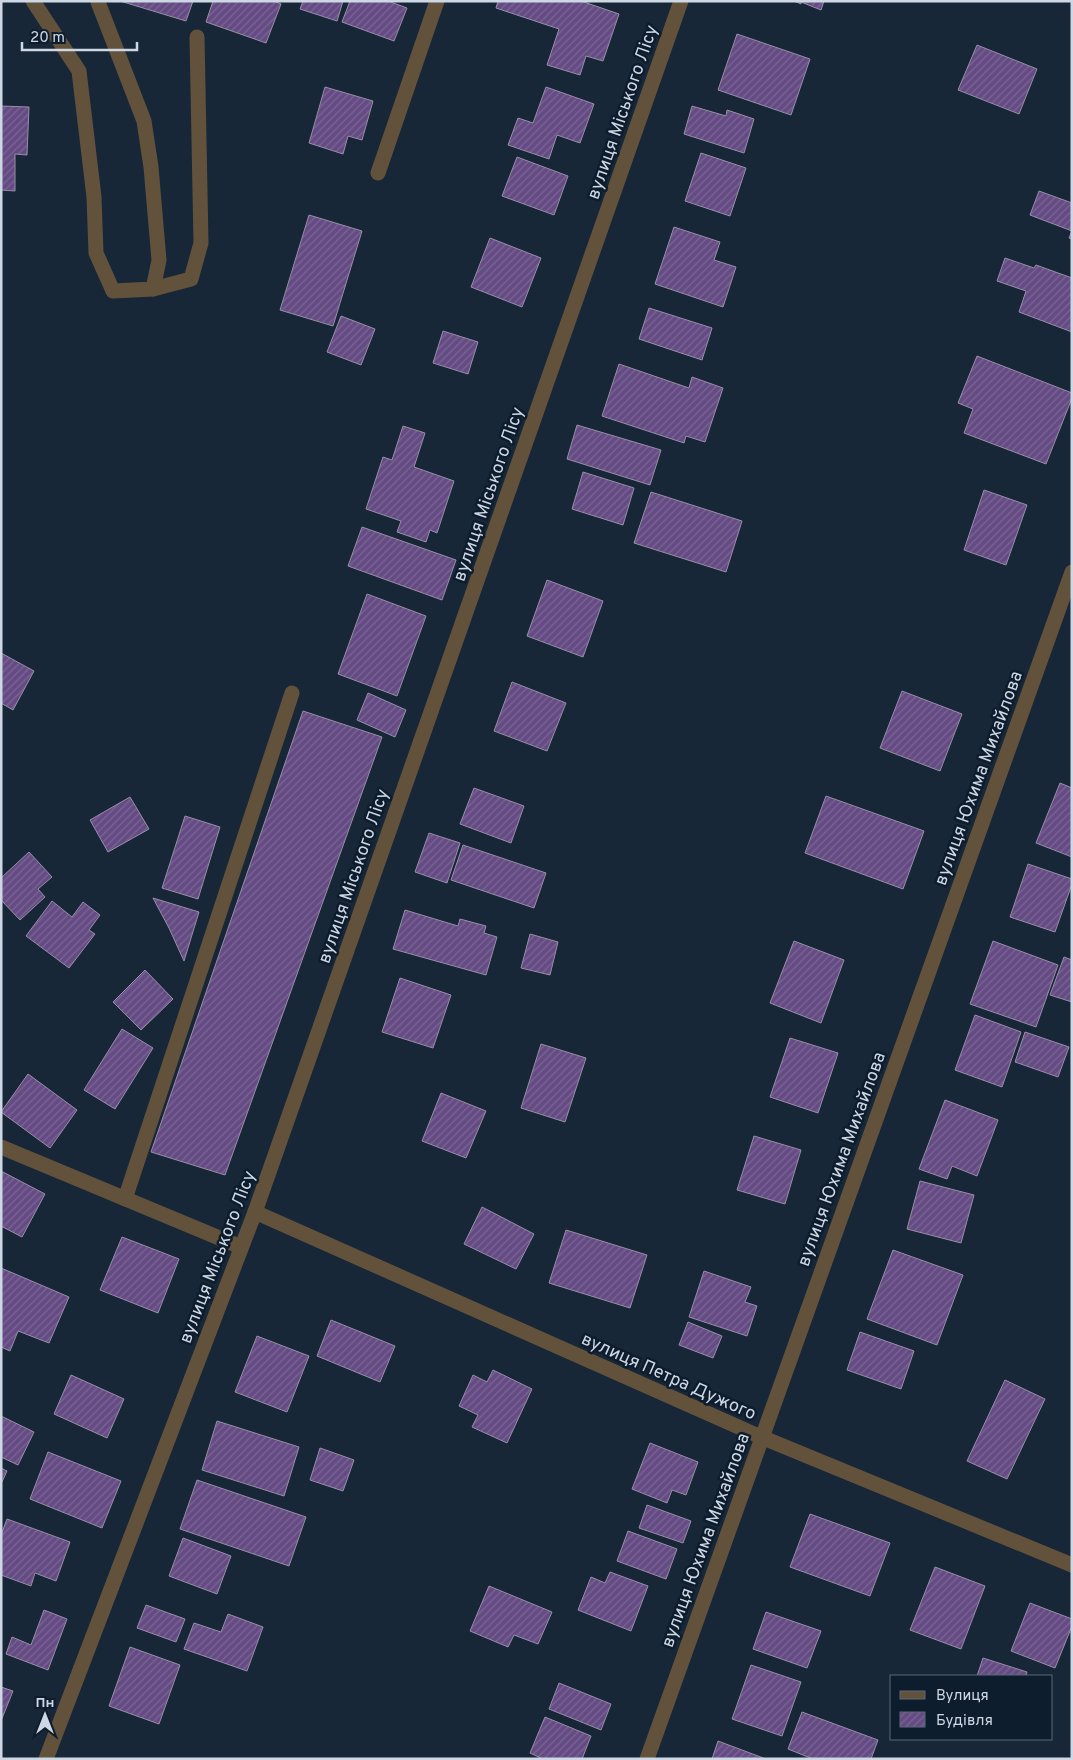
<svg xmlns="http://www.w3.org/2000/svg" width="1073" height="1760" font-family="Overpass,sans-serif">
  <defs>
    <pattern id="building-hatch" width="6" height="6" patternUnits="userSpaceOnUse" patternTransform="scale(1.25)"><rect width="6" height="6" fill="#654b83"/><path d="M-1 1l2-2M0 6l6-6M5 7l2-2" fill="none" stroke="#7a6494"/></pattern>
  </defs>
  <rect width="100%" height="100%" fill="#172738"/>
  <g fill="url(#building-hatch)" stroke="#988ea7">
    <polygon points="120,1 193,1 186,21"/>
    <polygon points="213,1 274,1 281,4 266,43 206,22"/>
    <polygon points="303,1 343,1 337,21 300,9"/>
    <polygon points="350,1 388,1 407,8 394,41 342,22"/>
    <polygon points="498,1 581,1 619,14 603,61 586,56 580,75 547,65 559,29 496,8"/>
    <polygon points="794,1 824,1 821,10 801,2 801,4"/>
    <polygon points="737,34 810,59 791,115 718,90"/>
    <polygon points="977,45 1037,69 1019,114 958,90"/>
    <polygon points="325,87 373,101 362,140 348,136 343,154 309,143"/>
    <polygon points="546,87 594,104 580,143 557,135 549,159 508,145 518,118 533,123"/>
    <polygon points="1,106 29,107 27,155 15,154 15,191 1,190"/>
    <polygon points="692,106 726,116 727,110 754,119 744,153 684,134"/>
    <polygon points="701,153 746,168 730,216 685,201"/>
    <polygon points="517,157 568,176 554,215 502,196"/>
    <polygon points="1039,191 1072,203 1072,239 1069,238 1072,231 1030,215"/>
    <polygon points="309,215 362,231 333,326 280,310"/>
    <polygon points="674,227 720,242 714,260 736,267 723,307 655,284"/>
    <polygon points="490,238 541,258 522,307 471,287"/>
    <polygon points="1005,258 1034,268 1036,265 1072,278 1072,332 1019,312 1026,291 997,281"/>
    <polygon points="649,308 712,328 702,360 639,339"/>
    <polygon points="341,316 375,329 361,365 327,352"/>
    <polygon points="443,331 478,342 468,374 433,363"/>
    <polygon points="977,356 1072,393 1072,398 1046,464 964,433 973,409 958,403"/>
    <polygon points="619,364 689,388 692,377 723,388 705,442 686,436 684,443 602,416"/>
    <polygon points="577,425 661,450 650,485 567,459"/>
    <polygon points="403,426 425,433 414,467 454,481 437,533 430,530 426,542 397,532 401,521 366,509 383,457 392,460"/>
    <polygon points="583,472 634,488 623,525 572,509"/>
    <polygon points="984,490 1027,505 1006,565 964,550"/>
    <polygon points="651,492 742,521 726,572 634,543"/>
    <polygon points="362,527 456,560 442,600 348,566"/>
    <polygon points="547,580 603,601 583,657 527,636"/>
    <polygon points="367,594 426,616 397,696 338,674"/>
    <polygon points="1,653 34,671 13,710 1,703"/>
    <polygon points="512,682 566,703 547,751 494,731"/>
    <polygon points="902,691 962,714 940,771 880,748"/>
    <polygon points="368,693 406,710 395,737 357,720"/>
    <polygon points="303,711 382,737 225,1175 151,1152"/>
    <polygon points="1060,783 1072,788 1072,857 1036,843"/>
    <polygon points="474,788 524,806 511,843 460,824"/>
    <polygon points="826,796 924,831 903,889 805,853"/>
    <polygon points="130,797 149,829 108,852 90,820"/>
    <polygon points="185,816 220,827 198,899 162,888"/>
    <polygon points="429,833 460,843 447,883 415,872"/>
    <polygon points="463,845 546,873 534,908 451,880"/>
    <polygon points="29,852 52,877 38,889 45,897 20,920 1,900 1,878"/>
    <polygon points="1028,864 1072,879 1072,884 1055,932 1010,917"/>
    <polygon points="153,898 199,912 184,961 169,928"/>
    <polygon points="52,901 72,917 83,902 100,915 89,930 95,934 69,968 26,936"/>
    <polygon points="405,910 458,926 460,919 486,926 484,933 497,937 486,975 393,949"/>
    <polygon points="530,934 558,942 550,975 521,968"/>
    <polygon points="794,941 844,960 821,1023 770,1003"/>
    <polygon points="993,941 1058,965 1036,1027 970,1004"/>
    <polygon points="1064,957 1072,960 1072,1002 1050,995"/>
    <polygon points="145,970 173,999 141,1030 113,1002"/>
    <polygon points="400,978 451,995 433,1048 382,1032"/>
    <polygon points="975,1015 1021,1032 1002,1087 955,1070"/>
    <polygon points="122,1029 153,1048 115,1109 84,1090"/>
    <polygon points="1025,1032 1069,1047 1058,1077 1015,1062"/>
    <polygon points="790,1038 838,1053 818,1113 770,1097"/>
    <polygon points="541,1044 586,1058 565,1122 521,1108"/>
    <polygon points="28,1074 77,1110 50,1148 1,1112"/>
    <polygon points="441,1093 486,1111 466,1158 422,1141"/>
    <polygon points="945,1100 998,1120 977,1176 952,1166 947,1179 919,1169"/>
    <polygon points="754,1136 801,1150 785,1204 737,1190"/>
    <polygon points="1,1171 45,1194 22,1237 1,1226"/>
    <polygon points="920,1181 974,1195 961,1243 907,1229"/>
    <polygon points="482,1207 534,1234 516,1269 464,1244"/>
    <polygon points="566,1230 647,1255 630,1308 549,1283"/>
    <polygon points="122,1237 179,1259 158,1313 100,1290"/>
    <polygon points="893,1250 963,1275 937,1345 867,1319"/>
    <polygon points="1,1268 69,1297 49,1343 18,1331 10,1351 1,1347"/>
    <polygon points="704,1271 751,1287 745,1302 757,1306 747,1336 689,1317"/>
    <polygon points="331,1320 395,1346 380,1382 317,1356"/>
    <polygon points="688,1322 722,1336 713,1358 679,1345"/>
    <polygon points="860,1332 914,1351 901,1389 847,1370"/>
    <polygon points="257,1336 309,1356 287,1412 235,1392"/>
    <polygon points="493,1370 532,1389 507,1443 472,1427 478,1415 459,1406 473,1375 487,1382"/>
    <polygon points="71,1375 124,1399 107,1438 54,1414"/>
    <polygon points="1005,1380 1045,1399 1007,1479 967,1461"/>
    <polygon points="1,1416 34,1432 18,1465 1,1457"/>
    <polygon points="217,1421 299,1447 284,1496 202,1470"/>
    <polygon points="650,1443 698,1462 686,1495 672,1490 667,1503 632,1489"/>
    <polygon points="320,1448 354,1460 343,1491 310,1480"/>
    <polygon points="48,1452 121,1481 102,1528 30,1499"/>
    <polygon points="1,1468 7,1471 1,1484"/>
    <polygon points="197,1480 306,1517 289,1566 180,1529"/>
    <polygon points="647,1505 691,1521 683,1543 639,1528"/>
    <polygon points="810,1514 890,1543 870,1596 790,1567"/>
    <polygon points="7,1519 70,1542 56,1581 35,1573 31,1586 1,1575 1,1535"/>
    <polygon points="628,1531 677,1549 666,1579 617,1561"/>
    <polygon points="183,1538 231,1556 217,1594 169,1576"/>
    <polygon points="935,1567 985,1586 961,1649 910,1630"/>
    <polygon points="610,1572 648,1586 631,1631 578,1610 591,1577 605,1583"/>
    <polygon points="489,1586 552,1612 538,1644 514,1635 508,1647 470,1631"/>
    <polygon points="1030,1603 1072,1619 1072,1626 1055,1668 1011,1651"/>
    <polygon points="146,1605 185,1619 176,1642 137,1628"/>
    <polygon points="44,1610 67,1619 48,1670 6,1654 12,1637 31,1645"/>
    <polygon points="766,1612 821,1631 807,1668 753,1649"/>
    <polygon points="228,1614 263,1627 247,1671 184,1649 194,1623 221,1632"/>
    <polygon points="130,1647 180,1665 159,1724 109,1706"/>
    <polygon points="983,1658 1027,1672 1026,1676 977,1676"/>
    <polygon points="751,1665 801,1682 782,1736 732,1719"/>
    <polygon points="559,1683 611,1704 601,1730 549,1709"/>
    <polygon points="1,1687 13,1691 1,1721"/>
    <polygon points="802,1712 878,1740 871,1759 813,1759 788,1749"/>
    <polygon points="545,1717 591,1736 582,1759 543,1759 530,1753"/>
    <polygon points="718,1741 766,1759 712,1759"/>
  </g>
  <g fill="none" stroke-linecap="round" stroke-linejoin="round">
    <g stroke="#63523b" stroke-width="15">
      <polyline points="33,1 79,71 94,197 96,253 113,291 153,289 159,260 151,167 144,121 98,2"/>
      <polyline points="378,173 437,1"/>
      <polyline points="153,289 191,279 201,243 197,37"/>
      <polyline points="1,1147 241,1247"/>
      <polyline points="125,1199 292,693"/>
      <polyline points="255,1212 761,1437 1072,1565"/>
      <polyline points="46,1759 255,1212 681,1"/>
      <polyline points="647,1759 1072,572"/>
    </g>
  </g>
  <g text-anchor="middle" stroke-width="5" stroke-linejoin="round" paint-order="stroke">
    <g font-size="18" fill="#ced8e4" stroke="#0e1d2e">
      <text transform="translate(622 112) rotate(-71)" y="6">вулиця Міського Лісу</text>
      <text transform="translate(488 494) rotate(-71)" y="6">вулиця Міського Лісу</text>
      <text transform="translate(978 778) rotate(-70)" y="6">вулиця Юхима Михайлова</text>
      <text transform="translate(353 876) rotate(-71)" y="6">вулиця Міського Лісу</text>
      <text transform="translate(841 1159) rotate(-70)" y="6">вулиця Юхима Михайлова</text>
      <text transform="translate(217 1257) rotate(-69)" y="6">вулиця Міського Лісу</text>
      <text transform="translate(669 1376) rotate(24)" y="6">вулиця Петра Дужого</text>
      <text transform="translate(705 1540) rotate(-70)" y="6">вулиця Юхима Михайлова</text>
    </g>
  </g>
  <rect width="1073" height="1760" fill="none" stroke="#ced8e4" stroke-width="5"/>
  <rect x="890" y="1675" width="162" height="65" fill="#0e1d2e" stroke="#5b6877"/>
  <rect x="900" y="1691" width="25" height="8" fill="#63523b" stroke="#5b6877"/>
  <text x="936" y="1700" font-size="15" fill="#ced8e4">Вулиця</text>
  <rect x="900" y="1712" width="25" height="15" fill="url(#building-hatch)" stroke="#5b6877"/>
  <text x="936" y="1725" font-size="15" fill="#ced8e4">Будівля</text>
  <g transform="translate(45 1715)" stroke="#0e1d2e" stroke-width="4" paint-order="stroke">
  <path d="M0-4L9 19L0 12L-9 19Z" fill="#ced8e4"/>
  <text y="-8" font-size="14" font-weight="bold" text-anchor="middle" fill="#ced8e4">Пн</text>
  </g>
  <path d="M22 42v8h115v-8" fill="none" stroke="#ced8e4" stroke-width="2.5"/>
  <text x="30" y="42" font-size="15" fill="#ced8e4" stroke="#0e1d2e" stroke-width="4" paint-order="stroke">20 m</text>
</svg>
